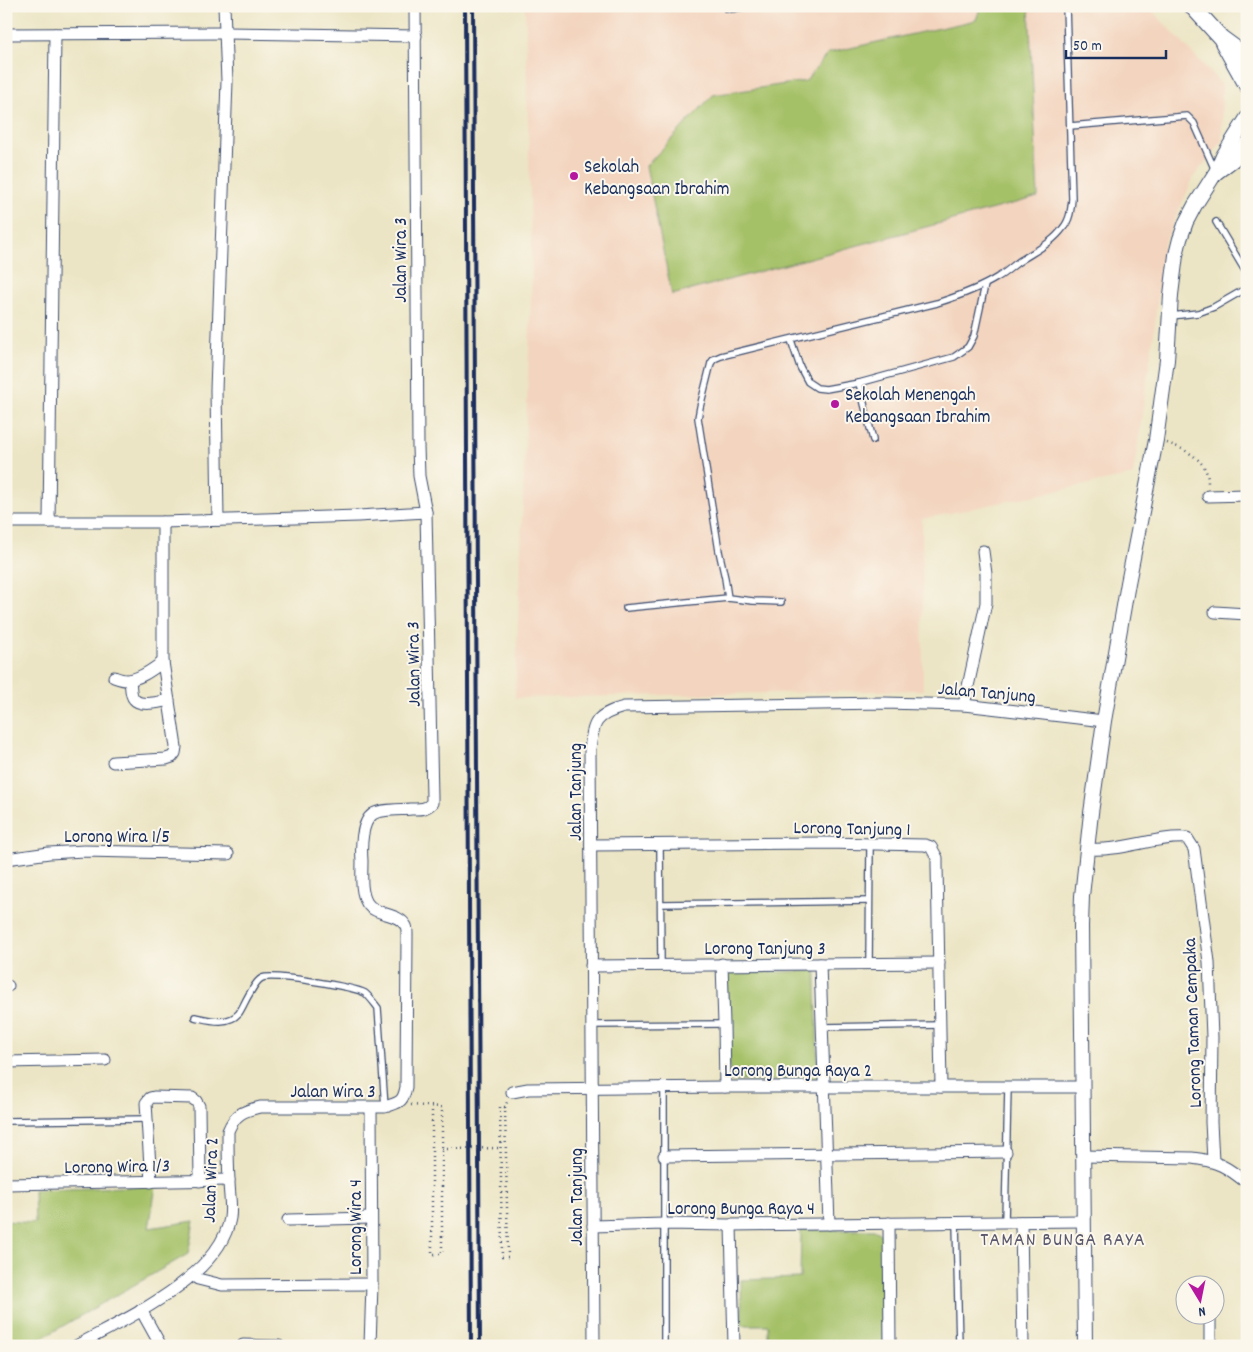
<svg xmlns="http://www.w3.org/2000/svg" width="1253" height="1352" font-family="Dekko,sans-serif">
  <rect width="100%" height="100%" fill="#fbf7ec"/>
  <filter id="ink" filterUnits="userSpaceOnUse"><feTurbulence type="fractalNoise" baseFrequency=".02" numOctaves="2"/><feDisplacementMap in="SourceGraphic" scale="10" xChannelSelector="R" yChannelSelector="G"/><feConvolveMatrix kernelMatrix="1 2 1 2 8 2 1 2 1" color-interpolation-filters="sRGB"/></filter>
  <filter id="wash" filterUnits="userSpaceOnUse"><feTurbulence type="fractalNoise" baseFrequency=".0096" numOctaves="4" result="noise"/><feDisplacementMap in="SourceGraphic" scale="20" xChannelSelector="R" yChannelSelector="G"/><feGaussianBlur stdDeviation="1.12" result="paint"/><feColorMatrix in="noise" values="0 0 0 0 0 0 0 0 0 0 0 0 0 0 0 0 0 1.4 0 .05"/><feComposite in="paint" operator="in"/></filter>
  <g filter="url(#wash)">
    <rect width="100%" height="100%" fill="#ece5c5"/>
    <polygon fill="#f3d4be" points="525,6 1148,6 1222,85 1222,142 1194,176 1163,246 1154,333 1133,475 922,519 923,690 515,698 532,276"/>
    <g fill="#a5c168" stroke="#607863">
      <polygon points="981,6 1029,6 1038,197 672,295 646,166 713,95 806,81 828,53 976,20"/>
      <polygon points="816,971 818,1081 730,1081 726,973"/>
      <polygon points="156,1186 149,1228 194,1221 188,1254 28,1346 6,1346 6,1221 35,1223 34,1190"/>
      <polygon points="801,1230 874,1230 883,1236 884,1241 885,1333 884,1339 880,1346 768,1346 768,1325 742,1325 741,1280 800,1278"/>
    </g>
  </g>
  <g filter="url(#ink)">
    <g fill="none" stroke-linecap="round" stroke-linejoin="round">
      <g stroke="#3a4a6d" stroke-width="8">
        <g id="service">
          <polyline points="725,6 726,8 732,9 749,6"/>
          <polyline points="1070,126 1187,116 1194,123 1214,168"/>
          <polyline points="1216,222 1247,274"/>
          <polyline points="1171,316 1198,313 1214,307 1247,288"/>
          <polyline points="791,340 800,367 808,382 817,388 826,389 859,383 954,357 968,347 974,336 985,285"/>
          <polyline points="859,383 873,440"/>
          <path d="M728 598 725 578 719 551 698 418 700 407 711 363 714 359 721 356 937 303C959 296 979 289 998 277 1007 272 1014 264 1023 259 1037 250 1053 242 1063 228 1070 220 1071 209 1072 199L1066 6"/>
          <polyline points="626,608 728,598 753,601 781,602"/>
          <polyline points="660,845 661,966"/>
          <polyline points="661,904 869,901"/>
          <polyline points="869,964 870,844"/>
          <path d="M195 1017C209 1020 228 1026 239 1013 243 1007 246 999 250 993 253 988 257 980 262 978 273 973 354 987 365 993 370 997 374 1003 378 1008L385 1107"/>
          <polyline points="592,1025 724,1024"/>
          <polyline points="822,1027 940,1025"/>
          <polyline points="664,1087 664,1346"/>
          <polyline points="6,1121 147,1119"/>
          <polyline points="1005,1222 1008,1087"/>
          <polyline points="956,1223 959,1346"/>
        </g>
      </g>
      <g stroke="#3a4a6d" stroke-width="13">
        <g id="minor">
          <polyline points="6,34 225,33 416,36"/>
          <polyline points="1208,496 1247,495"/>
          <polyline points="218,520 216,390 227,81 224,6"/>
          <polyline points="6,522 163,522 358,516 426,512"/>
          <polyline points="49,522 55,34"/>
          <polyline points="1215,612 1247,614"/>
          <path d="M114 677C117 678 122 680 126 680 139 680 153 669 163 662"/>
          <path d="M130 680C131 685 130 695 134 699 140 707 160 702 169 700"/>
          <polyline points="964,705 986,603 986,574 983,551"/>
          <polyline points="113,762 166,759 172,757 175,753 176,747 163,662 163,522"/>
          <polyline points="591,845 825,843 925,845 931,847 937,858 937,865 941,1087"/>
          <path d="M1087 849C1122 852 1153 836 1187 838L1194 849 1209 962 1212 1037 1211 1122 1213 1161"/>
          <polyline points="6,859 49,853 84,851 228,854"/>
          <polyline points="722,964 724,1024 725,1087"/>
          <polyline points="820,964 829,1224"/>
          <polyline points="591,966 939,963"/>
          <polyline points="6,986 8,986"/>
          <polyline points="6,1062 105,1060"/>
          <polyline points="512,1092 528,1089 725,1087 1083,1087"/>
          <polyline points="664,1156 1006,1152"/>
          <path d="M1083 1156 1192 1158C1218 1161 1227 1167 1247 1183"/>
          <polyline points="151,1182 146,1103 150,1098 154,1097 192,1098 196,1101 199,1106 200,1181"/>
          <polyline points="6,1184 229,1180"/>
          <polyline points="288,1220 371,1218"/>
          <polyline points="1021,1222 1023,1346"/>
          <polyline points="889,1223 890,1346"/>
          <polyline points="731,1225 734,1346"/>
          <polyline points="593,1226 664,1224 731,1225 1084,1221"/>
          <polyline points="192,1275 198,1279 222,1285 372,1284"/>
          <polyline points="141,1310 161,1346"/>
          <polyline points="1210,1314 1210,1346"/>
          <polyline points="243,1345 279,1346"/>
          <path d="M76 1346C123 1320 220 1277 230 1218 232 1206 229 1193 229 1180 228 1164 228 1147 228 1131 235 1114 243 1111 260 1107H385C399 1102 403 1103 406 1087L407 934C407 931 407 928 406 926 398 912 375 916 367 903 360 891 362 875 362 861 361 848 361 822 373 814 381 809 401 810 411 809 419 809 425 810 432 803V798L426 512 419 476 418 447 415 6"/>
          <polyline points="370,1346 372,1284 371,1108"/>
          <path d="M594 1346 590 750C593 722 595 715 624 707L884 703 964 705 1104 721"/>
        </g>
      </g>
      <g stroke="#3a4a6d" stroke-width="16">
        <g id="tertiary">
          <polyline points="1217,172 1233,160 1247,144"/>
          <polyline points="1085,1346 1081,926 1082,896 1091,813 1104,721 1128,583 1156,440 1167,360 1171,295 1176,255 1180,239 1186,222 1195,205 1216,172 1223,156 1247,118"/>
        </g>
      </g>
      <g stroke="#3a4a6d" stroke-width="18">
        <g id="secondary">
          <polyline points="1192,6 1221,38 1247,57"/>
          <polyline points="1223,42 1247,85"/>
        </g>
      </g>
      <g stroke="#3a4a6d" stroke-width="2.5" stroke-dasharray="1 4" stroke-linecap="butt">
        <path d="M1167 443C1182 448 1202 457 1207 474 1208 477 1208 482 1208 486"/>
        <polyline points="411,1105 442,1107 442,1254 432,1254 432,1107"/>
        <polyline points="505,1107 500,1107 502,1257 508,1257 505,1107 507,1102"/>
      </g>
      <use href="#service" stroke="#fff" stroke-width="5.5"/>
      <use href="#minor" stroke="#fff" stroke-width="11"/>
      <use href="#tertiary" stroke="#fff" stroke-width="14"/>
      <use href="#secondary" stroke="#fff" stroke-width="16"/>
      <g stroke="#1b2f5e" stroke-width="4">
        <polyline points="465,6 471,1346"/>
        <polyline points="473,6 480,1346"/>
      </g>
      <polyline stroke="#3a4a6d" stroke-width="2.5" stroke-dasharray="1 4" stroke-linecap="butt" points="442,1149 500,1148"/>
    </g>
  </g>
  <g fill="#b5179e" stroke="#fbf7ec" stroke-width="2">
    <circle cx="574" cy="176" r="5"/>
    <circle cx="835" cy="404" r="5"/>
  </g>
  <g text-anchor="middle" stroke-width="4" stroke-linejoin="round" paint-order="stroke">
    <g font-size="19" fill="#1b2f5e" stroke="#fbf7ec" text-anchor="start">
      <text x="584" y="172">Sekolah<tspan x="584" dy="22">Kebangsaan Ibrahim</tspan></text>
      <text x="845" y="400">Sekolah Menengah<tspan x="845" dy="22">Kebangsaan Ibrahim</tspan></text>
    </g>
    <g font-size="19" fill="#1b2f5e" stroke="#fbf7ec">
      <text transform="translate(399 260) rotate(-90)" y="7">Jalan Wira 3</text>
      <text transform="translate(412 664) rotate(-91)" y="7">Jalan Wira 3</text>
      <text transform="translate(987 691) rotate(5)" y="7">Jalan Tanjung</text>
      <text transform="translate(574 792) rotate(-90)" y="7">Jalan Tanjung</text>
      <text transform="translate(852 827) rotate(1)" y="7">Lorong Tanjung 1</text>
      <text x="117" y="842">Lorong Wira 1/5</text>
      <text x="765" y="954">Lorong Tanjung 3</text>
      <text transform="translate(1191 1023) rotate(-92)" y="7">Lorong Taman Cempaka</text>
      <text x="798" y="1076">Lorong Bunga Raya 2</text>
      <text x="333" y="1097">Jalan Wira 3</text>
      <text transform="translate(117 1165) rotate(-1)" y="7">Lorong Wira 1/3</text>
      <text transform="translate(209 1180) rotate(-88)" y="7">Jalan Wira 2</text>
      <text transform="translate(575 1197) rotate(-90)" y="7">Jalan Tanjung</text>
      <text x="741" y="1214">Lorong Bunga Raya 4</text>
      <text transform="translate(354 1227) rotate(-90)" y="7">Lorong Wira 4</text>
    </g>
    <g font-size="20" letter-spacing="1" fill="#5a596d" stroke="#fbf7ec">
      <text x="1063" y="1245">TAMAN BUNGA RAYA</text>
    </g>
  </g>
  <rect width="1253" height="1352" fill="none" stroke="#fbf7ec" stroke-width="25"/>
  <g transform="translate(1200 1300) rotate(170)"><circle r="24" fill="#fbf7ec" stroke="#a1a7b3"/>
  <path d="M0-4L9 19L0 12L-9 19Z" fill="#b5179e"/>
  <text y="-8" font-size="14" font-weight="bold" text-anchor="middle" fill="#1b2f5e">N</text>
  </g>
  <path d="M1066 50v8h100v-8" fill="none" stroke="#1b2f5e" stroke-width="2.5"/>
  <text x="1073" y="50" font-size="15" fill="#1b2f5e" stroke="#fbf7ec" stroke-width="4" paint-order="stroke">50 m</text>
</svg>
